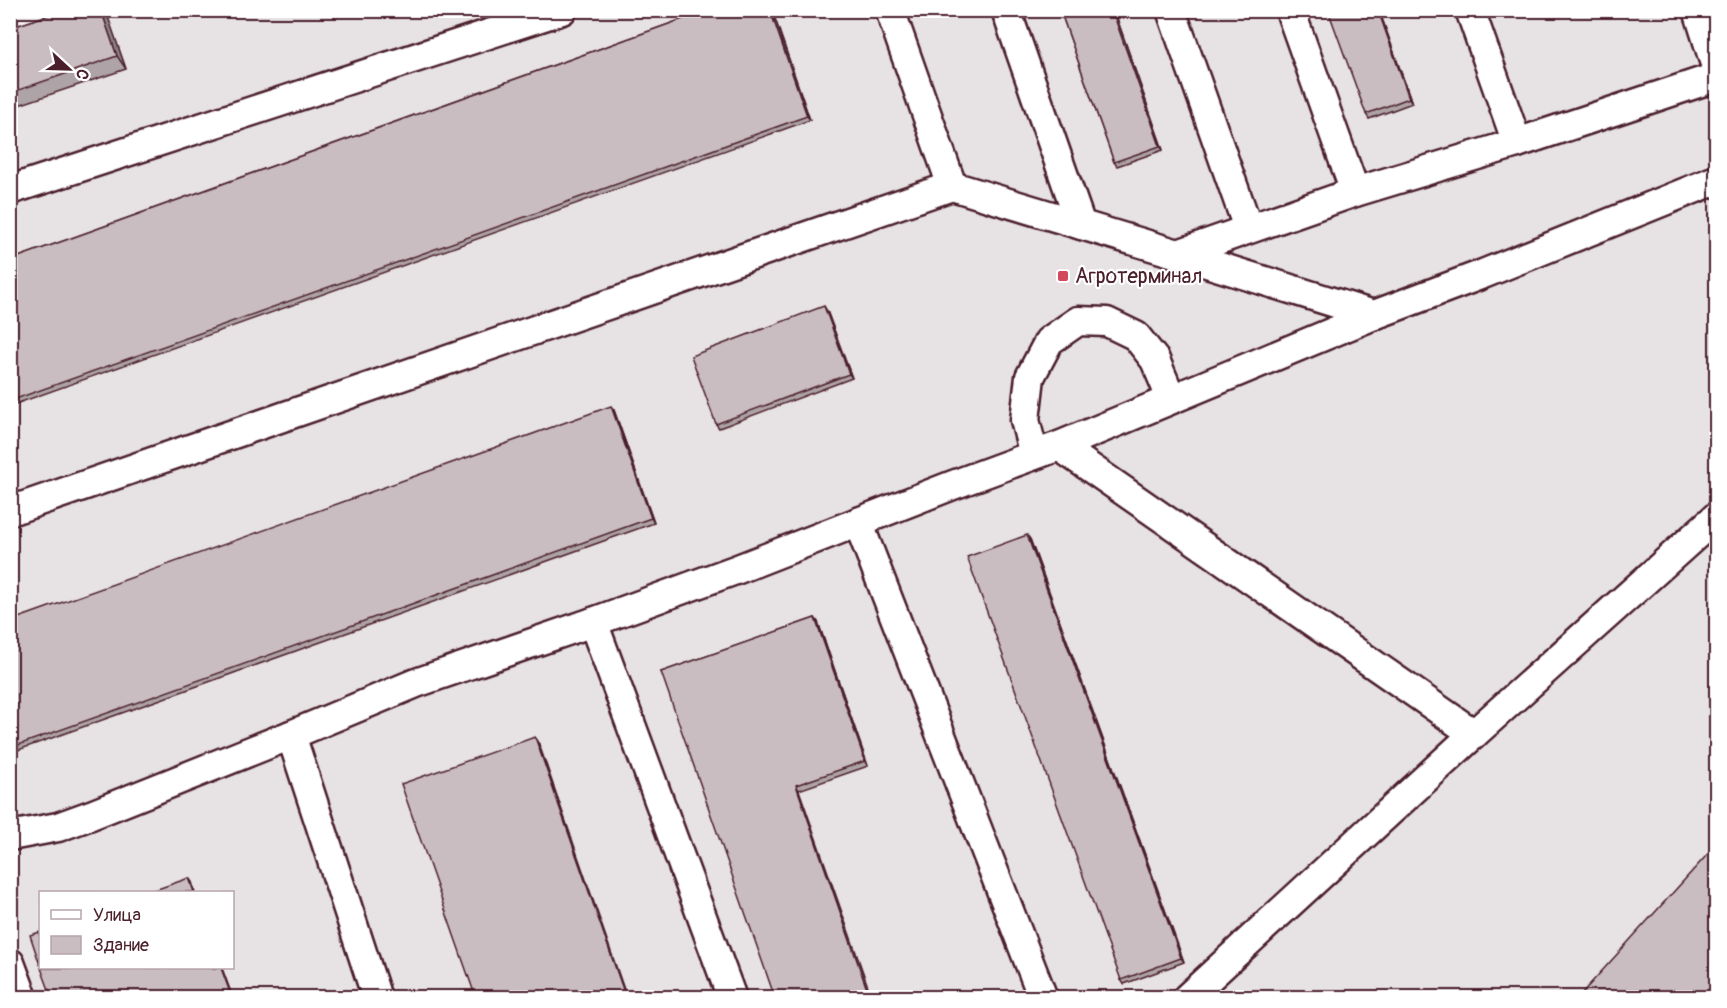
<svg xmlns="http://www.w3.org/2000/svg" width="1727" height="1008" font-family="Pangolin,sans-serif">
  <rect width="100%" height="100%" fill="#f4f2f2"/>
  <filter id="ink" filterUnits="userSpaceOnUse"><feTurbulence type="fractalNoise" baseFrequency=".0167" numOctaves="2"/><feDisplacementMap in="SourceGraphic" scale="12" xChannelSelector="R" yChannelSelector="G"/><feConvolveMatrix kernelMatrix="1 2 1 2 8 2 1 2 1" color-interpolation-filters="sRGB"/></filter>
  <g filter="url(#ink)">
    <path fill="#e7e2e3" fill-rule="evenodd" d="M107 10 1716 11V997H11L10 44ZM40 892H232V968H40Z"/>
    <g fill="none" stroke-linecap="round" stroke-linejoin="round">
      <g stroke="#4a1f2b" stroke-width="33">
        <g id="minor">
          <polyline points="890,10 952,186 1178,254 1374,315"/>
          <polyline points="1006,10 1081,225"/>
          <polyline points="1171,10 1248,228"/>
          <polyline points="1290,10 1355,192"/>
          <polyline points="1470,10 1517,143"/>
          <polyline points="1698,10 1716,67"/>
          <polyline points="10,190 562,10"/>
          <polyline points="1178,254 1355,192 1517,143 1716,77"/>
          <polyline points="1059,446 1474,734 1716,517"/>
          <polyline points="1034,455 1025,420 1030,377 1049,341 1078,321 1107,322 1136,336 1155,360 1171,398"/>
          <polyline points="10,511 952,186"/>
          <polyline points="858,522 1043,998"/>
          <polyline points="593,622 732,998"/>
          <polyline points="291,735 377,998"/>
          <polyline points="10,836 58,827 91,815 291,735 416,683 593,622 738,569 953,485 1059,446 1374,315 1483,274 1716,180"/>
          <polyline points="10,963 23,998"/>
          <polyline points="1187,998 1474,734"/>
        </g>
      </g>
      <use href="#minor" stroke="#fff" stroke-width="28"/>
    </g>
    <g fill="#aea3a6" stroke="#4a1f2b" stroke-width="1.5">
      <polygon points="63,10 105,10 126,69 10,108 10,28"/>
      <polygon points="708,10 772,10 810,120 10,406 10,260"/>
      <polygon points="1060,10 1114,10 1163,150 1117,166 1114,162"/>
      <polygon points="1379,10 1412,103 1369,119 1366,114"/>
      <polygon points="827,311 852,378 719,428 716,424"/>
      <polygon points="614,410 654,523 10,753 10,621"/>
      <polygon points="1030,539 1184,962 1124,984 1121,980"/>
      <polygon points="815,618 818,622 868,766 799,790 661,672"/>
    </g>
    <g fill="#8d8487" stroke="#4a1f2b" stroke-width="1.5">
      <polygon points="101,10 106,11 126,69 117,56"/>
      <polygon points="770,10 772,10 810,120 807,116"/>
      <polygon points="1112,10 1114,10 1163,150 1160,146"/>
      <polygon points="1378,10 1379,10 1412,103 1409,98"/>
      <polygon points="824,306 827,311 852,378 849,374"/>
      <polygon points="611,406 614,410 654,523 651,518"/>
      <polygon points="1027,535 1030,539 1184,962 1181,958"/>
      <polygon points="815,618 818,622 868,766 865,761"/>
      <polygon points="535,737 538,741 627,998 626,998"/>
      <polygon points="796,785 799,790 872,998 870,998"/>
      <polygon points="189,878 192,882 195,892 194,892"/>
      <polygon points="221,968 222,968 233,998 232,998"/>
    </g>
    <g fill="#cabdc1" stroke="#4a1f2b" stroke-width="1.5">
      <polygon points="63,10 101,10 117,56 10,93 10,28"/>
      <polygon points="708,10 770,10 807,116 10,401 10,260"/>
      <polygon points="1060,10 1112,10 1160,146 1114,162"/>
      <polygon points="1328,10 1378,10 1409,98 1366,114"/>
      <polygon points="824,306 849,374 716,424 691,356"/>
      <polygon points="611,406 651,518 10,748 10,621"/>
      <polygon points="1027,535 1181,958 1121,980 967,557"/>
      <polygon points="815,618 865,761 796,785 870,998 775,998 661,672"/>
      <polygon points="535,737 626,998 476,998 401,784"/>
      <polygon points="1716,845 1716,998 1586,998 1582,993"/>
      <polygon points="189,878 194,892 149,892"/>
      <polygon points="40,932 40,965 30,935"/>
      <polygon points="41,968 221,968 232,998 52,998"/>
    </g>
  </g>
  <rect fill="#d1495b" stroke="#fff" stroke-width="2" x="1057" y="270" width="12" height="12" rx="3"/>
  <g text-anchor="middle" stroke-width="4.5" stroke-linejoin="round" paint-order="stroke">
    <g font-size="21" fill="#4a1f2b" stroke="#fff" text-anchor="start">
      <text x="1075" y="283">Агротерминал</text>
    </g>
  </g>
  <rect width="1727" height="1008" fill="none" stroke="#fff" stroke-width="36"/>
  <rect x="18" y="18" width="1691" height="972" fill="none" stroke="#4a1f2b" stroke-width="2" filter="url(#ink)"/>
  <rect x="39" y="891" width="195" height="78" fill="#ffffff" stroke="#b7a5aa" stroke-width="1.5"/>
  <rect x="51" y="910" width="30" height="9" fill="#ffffff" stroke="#b7a5aa" stroke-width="1.5"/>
  <text x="93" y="921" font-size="18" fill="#4a1f2b">Улица</text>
  <rect x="51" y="936" width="30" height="18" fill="#cabdc1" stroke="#b7a5aa" stroke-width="1.5"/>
  <text x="93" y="951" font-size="18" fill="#4a1f2b">Здание</text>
  <g transform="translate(69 69) rotate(112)" stroke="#ffffff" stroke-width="4.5" paint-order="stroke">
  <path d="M0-4.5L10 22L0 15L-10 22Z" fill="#4a1f2b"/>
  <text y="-9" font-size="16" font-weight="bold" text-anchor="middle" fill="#4a1f2b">С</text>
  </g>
</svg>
